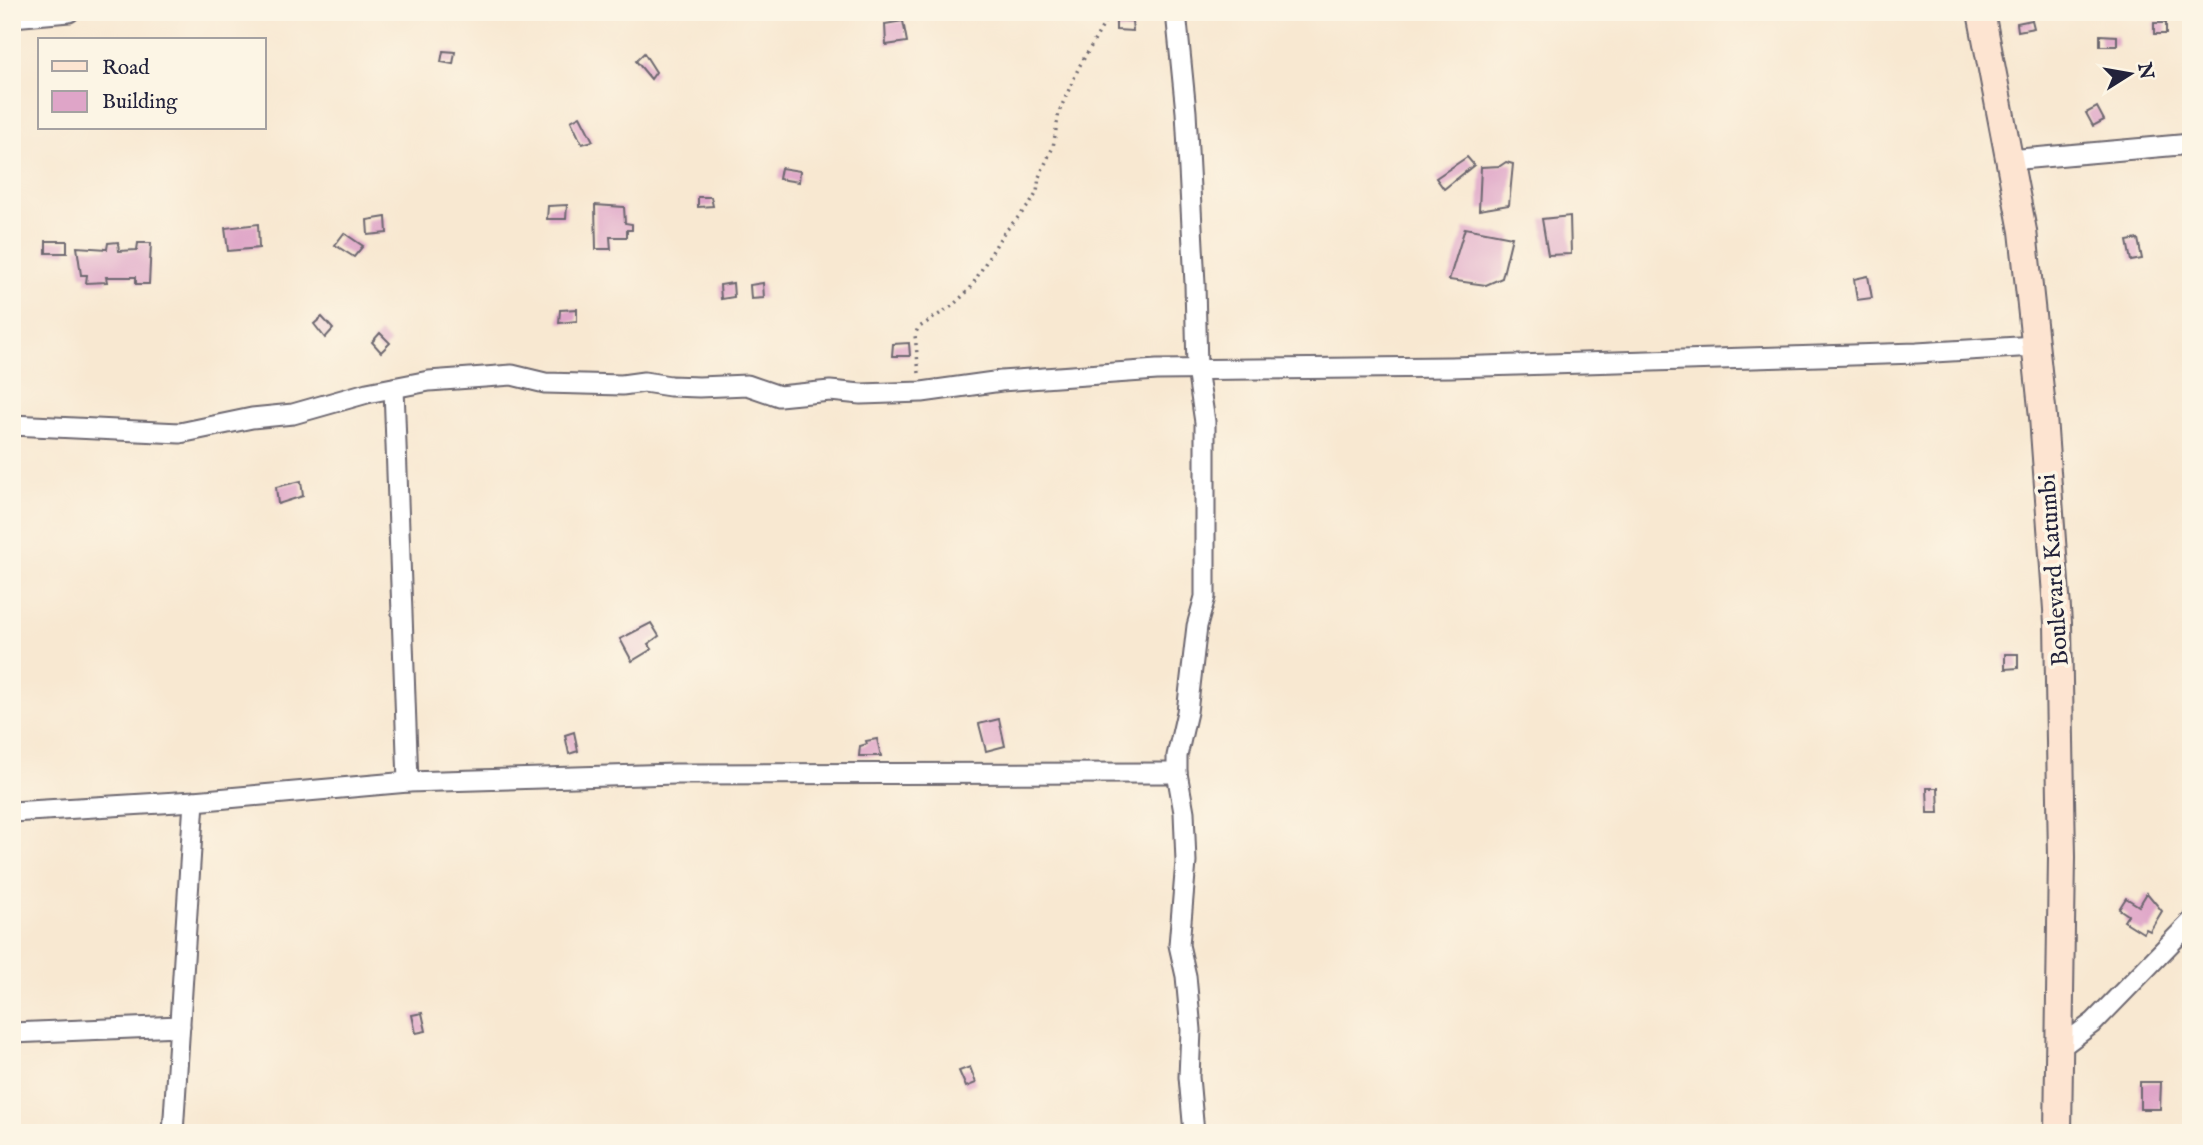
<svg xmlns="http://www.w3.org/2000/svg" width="2203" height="1145" font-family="'IM FELL English',serif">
  <rect width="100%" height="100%" fill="#fcf5e5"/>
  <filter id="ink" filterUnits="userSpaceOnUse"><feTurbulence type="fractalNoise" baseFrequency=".0143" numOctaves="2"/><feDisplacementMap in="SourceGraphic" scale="14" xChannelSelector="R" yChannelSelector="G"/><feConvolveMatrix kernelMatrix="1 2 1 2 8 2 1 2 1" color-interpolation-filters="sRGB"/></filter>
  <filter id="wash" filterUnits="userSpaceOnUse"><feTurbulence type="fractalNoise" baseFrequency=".00686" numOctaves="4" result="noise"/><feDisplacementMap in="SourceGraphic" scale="28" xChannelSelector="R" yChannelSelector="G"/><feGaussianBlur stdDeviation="1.57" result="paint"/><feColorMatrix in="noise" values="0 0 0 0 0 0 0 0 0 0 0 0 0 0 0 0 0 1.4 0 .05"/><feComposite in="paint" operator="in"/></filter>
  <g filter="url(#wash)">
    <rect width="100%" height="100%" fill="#f8e8d1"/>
    <g id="blocks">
      <g fill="#dfa5c8">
        <polygon points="1116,20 1132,21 1133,31 1116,30"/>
        <polygon points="2032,20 2034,28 2018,31 2017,23"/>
        <polygon points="903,21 907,42 886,45 885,24"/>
        <rect x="2154" y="23" width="12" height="11"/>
        <polygon points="2100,35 2117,36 2117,46 2100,46"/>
        <polygon points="443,51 455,52 453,64 441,62"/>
        <polygon points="644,53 656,72 651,79 636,61"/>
        <polygon points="2097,107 2104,120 2093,126 2086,113"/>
        <polygon points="580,116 593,141 582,144 571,121"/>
        <polygon points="1467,157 1474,165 1444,189 1436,178"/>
        <polygon points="1506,162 1513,164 1509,205 1479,210 1481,167 1500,166"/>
        <polygon points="781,168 800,171 799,182 779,179"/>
        <polygon points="698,197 711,197 713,206 698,207"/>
        <polygon points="567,205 566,219 547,219 548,206"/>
        <polygon points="595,205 624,207 625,223 632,224 632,230 627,230 627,237 610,237 611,249 596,249"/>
        <polygon points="1570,216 1571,254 1548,255 1542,219"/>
        <polygon points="386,217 387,233 368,235 367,220"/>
        <polygon points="258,224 259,248 228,251 225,228"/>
        <polygon points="1465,228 1512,237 1502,278 1486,285 1449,280"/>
        <polygon points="344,233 363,246 354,257 335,245"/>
        <polygon points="2138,239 2142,259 2131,261 2127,241"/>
        <rect x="46" y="241" width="21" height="12"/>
        <polygon points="118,242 119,251 137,250 138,243 151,243 149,284 136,284 136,277 106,277 107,282 86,283 87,275 81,275 77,247 107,249 108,243"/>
        <polygon points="1868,276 1872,298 1857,300 1854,279"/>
        <polygon points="733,283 734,297 721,299 720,285"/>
        <polygon points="763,283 764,298 751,299 750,285"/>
        <polygon points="577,309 577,321 559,323 560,310"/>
        <polygon points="322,317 333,329 325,338 314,324"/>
        <polygon points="380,333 390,343 381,352 372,342"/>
        <polygon points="909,343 910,356 892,356 893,344"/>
        <polygon points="301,481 303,496 278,504 276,487"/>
        <polygon points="651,623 659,636 648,644 652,649 632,661 620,639"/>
        <polygon points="2005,654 2018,654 2018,668 2005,669"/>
        <polygon points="999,719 1005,746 986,751 979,724"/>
        <polygon points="574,732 578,751 569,754 565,735"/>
        <polygon points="877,739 881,756 859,756 860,746 867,744 866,741"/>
        <polygon points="1927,788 1938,788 1939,813 1928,813"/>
        <polygon points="2147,893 2162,911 2150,931 2146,929 2143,933 2124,921 2128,915 2119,909 2126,898 2139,906"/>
        <polygon points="422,1013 426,1031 416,1033 412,1015"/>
        <polygon points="970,1067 976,1083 966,1087 959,1071"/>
        <polygon points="2140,1082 2161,1082 2160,1109 2140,1109"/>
      </g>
    </g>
  </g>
  <g filter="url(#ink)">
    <use href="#blocks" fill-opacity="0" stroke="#6d6770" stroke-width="2"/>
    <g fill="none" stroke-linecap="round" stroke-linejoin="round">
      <g stroke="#6d6770" stroke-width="23">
        <g id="street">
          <polyline points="1176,12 1186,112 1195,284 1197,369 1205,422 1205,597 1197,626 1187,712 1177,756 1177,773 1184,812 1186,862 1179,945 1186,976 1191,1030 1189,1077 1194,1133"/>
          <polyline points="12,17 69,12"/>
          <polyline points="2009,160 2191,144"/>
          <polyline points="394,388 408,782"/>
          <polyline points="12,425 180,433 252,418 293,414 367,393 429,381 512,375 545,383 622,385 644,382 670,386 699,387 747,385 779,396 830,391 861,394 922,392 1001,381 1157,370 1451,367 1917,353 2035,346"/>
          <polyline points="12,812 194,801 408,782 675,774 1177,773"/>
          <polyline points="12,1033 180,1026"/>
          <polyline points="2058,1049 2094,1022 2191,922"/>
          <polyline points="173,1133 194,801"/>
        </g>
      </g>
      <g stroke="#6d6770" stroke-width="30">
        <polyline id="secondary" points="1981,12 2023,231 2043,417 2058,623 2062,857 2058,1133"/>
      </g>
      <polyline stroke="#6d6770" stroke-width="3.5" stroke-dasharray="2 5" stroke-linecap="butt" points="919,373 915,335 918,328 952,306 970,289 1002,235 1030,204 1037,192 1039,177 1053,147 1059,112 1079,67 1104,24 1108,12"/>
      <use href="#street" stroke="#fff" stroke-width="19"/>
      <use href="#secondary" stroke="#fde4d1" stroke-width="26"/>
    </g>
  </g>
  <g text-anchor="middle" stroke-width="7" stroke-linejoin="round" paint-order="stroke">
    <g font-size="24" fill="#22223b" stroke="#fcf5e5">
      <text transform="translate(2053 570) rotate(-94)" y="8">Boulevard Katumbi</text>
    </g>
  </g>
  <rect width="2203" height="1145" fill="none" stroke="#fcf5e5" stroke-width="42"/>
  <rect x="38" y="38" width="228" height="91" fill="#fcf5e5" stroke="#a5a1a1" stroke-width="2"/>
  <rect x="52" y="61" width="35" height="10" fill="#fde4d1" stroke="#a5a1a1" stroke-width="2"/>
  <text x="102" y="74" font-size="21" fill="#22223b">Road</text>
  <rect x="52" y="91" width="35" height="21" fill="#dfa5c8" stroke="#a5a1a1" stroke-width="2"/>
  <text x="102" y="108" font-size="21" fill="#22223b">Building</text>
  <g transform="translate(2130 74) rotate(79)" stroke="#fcf5e5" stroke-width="5" paint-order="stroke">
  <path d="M0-5L12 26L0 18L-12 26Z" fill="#22223b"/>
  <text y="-10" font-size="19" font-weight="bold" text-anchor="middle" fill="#22223b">N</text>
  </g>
</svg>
